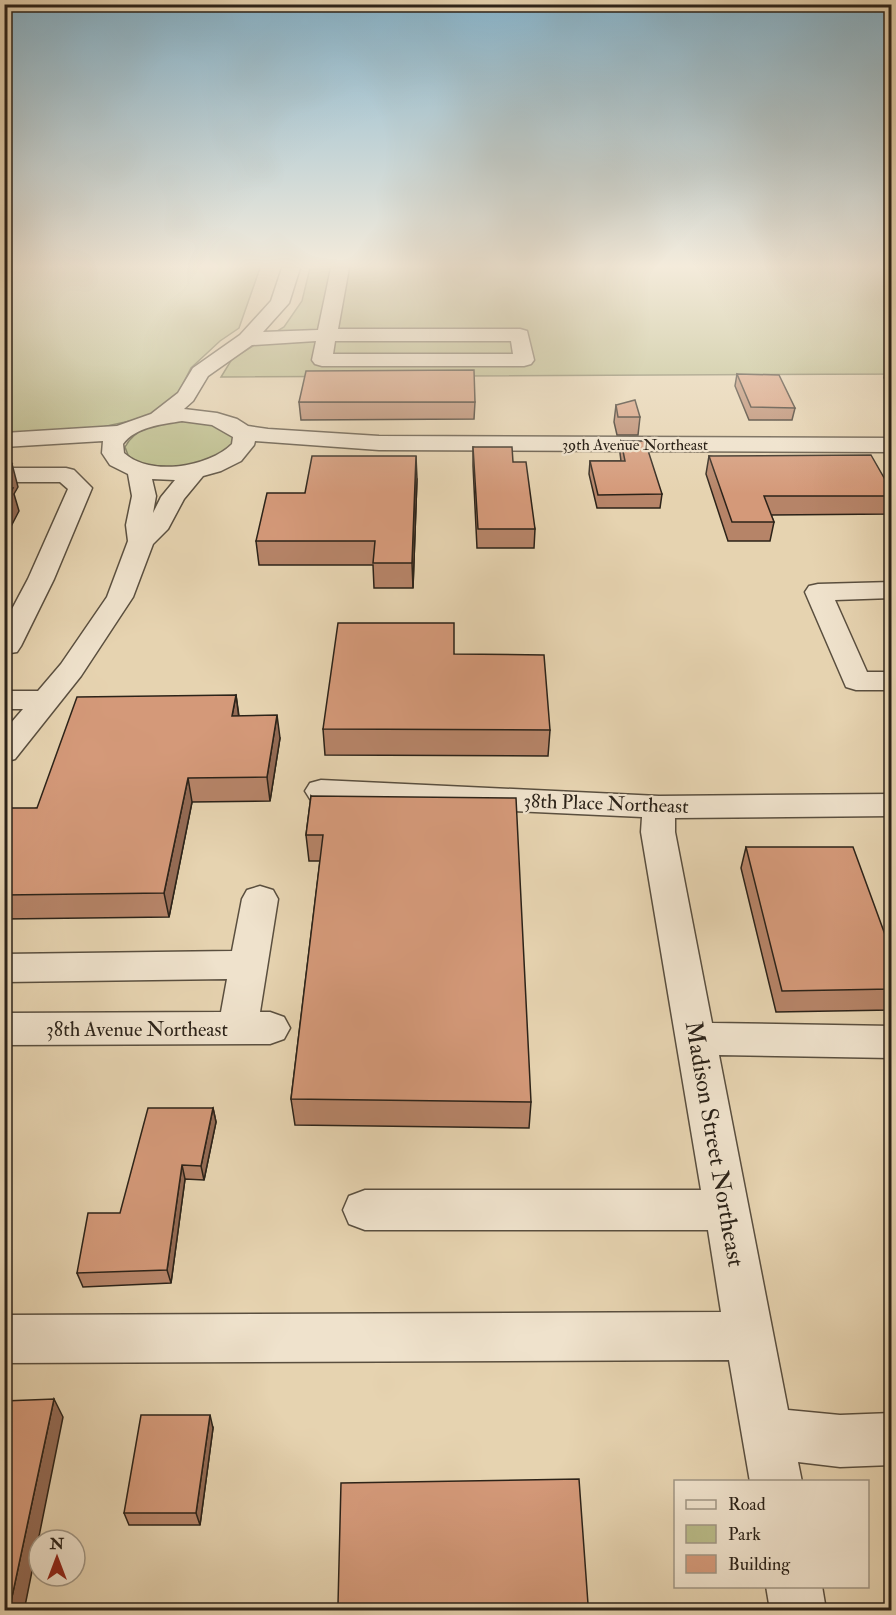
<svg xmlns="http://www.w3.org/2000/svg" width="896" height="1615" font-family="'IM FELL Double Pica',serif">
  <rect width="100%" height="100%" fill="#e6d3b0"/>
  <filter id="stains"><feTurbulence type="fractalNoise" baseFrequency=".00333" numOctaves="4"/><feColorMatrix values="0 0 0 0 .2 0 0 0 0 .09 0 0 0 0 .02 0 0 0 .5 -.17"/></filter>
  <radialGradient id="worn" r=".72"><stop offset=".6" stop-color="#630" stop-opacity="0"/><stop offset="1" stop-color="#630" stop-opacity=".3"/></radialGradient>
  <g fill="#b9bb88" stroke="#726f50" stroke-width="1.5">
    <polygon points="5,268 260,268 239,328 220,341 191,368 175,399 153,416 84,431 5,435"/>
    <polygon points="310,268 891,268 891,374 221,377 232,359 284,327 302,301"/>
    <path d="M187 420 217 424 233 436V444L228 452 186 468 150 467 136 462 128 455 125 447C137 424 164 424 187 420Z"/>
  </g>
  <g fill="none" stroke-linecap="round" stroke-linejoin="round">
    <g stroke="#5a4f3f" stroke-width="3">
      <g id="minor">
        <path d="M282 268H300L289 303 263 332 318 330 331 268H349L338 329H520L527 331 534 360 531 364 524 366H322L315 364 312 360 316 341 252 345 208 376 193 401 184 409 217 413 237 419 248 426 268 429 379 436 892 438V452L379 450 255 441 254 445 241 461 221 471 203 476 184 499 168 529 153 544 133 597 81 676 15 759 4 762V731L23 709H4V691H38L61 664 107 597 128 541 126 525 132 496 128 474 110 465 102 453 103 441 4 447V433L117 426 151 414 178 393 193 368 240 335 271 301ZM335 341H511L513 354H333ZM182 421 212 425 233 437 232 444C209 467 150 477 124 453L123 444C135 427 163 424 182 421ZM152 479 175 480 161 497 153 513 156 496Z"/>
        <polygon points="4,468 66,468 74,470 92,488 54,579 21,646 17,652 4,654 4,624 28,579 68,489 60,482 4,482"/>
        <polygon points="892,582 892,598 835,600 867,672 892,672 892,690 856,690 846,687 805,592 809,586 818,584"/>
        <polygon points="321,780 659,796 892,794 892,816 675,818 675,832 712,1023 892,1026 892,1058 719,1055 788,1410 840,1415 892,1413 892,1465 840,1467 798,1462 802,1482 750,1482 729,1360 4,1363 4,1315 721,1312 708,1230 365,1230 349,1224 343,1210 349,1196 365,1190 701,1190 641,832 642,817 321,802 310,799 305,791 310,783"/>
        <polygon points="260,886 273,890 278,899 260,1012 270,1012 284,1017 290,1028 284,1039 270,1044 4,1045 4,1013 221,1012 227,979 4,982 4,954 232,951 242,899 247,890"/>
        <polygon points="766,1586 822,1586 826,1610 770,1610"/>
      </g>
    </g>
    <use href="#minor" fill="#efe2cc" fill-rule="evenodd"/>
  </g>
  <g fill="#b68468" stroke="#2c2319" stroke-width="1.5">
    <polygon points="889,358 891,358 891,390 884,378"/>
    <polygon points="737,374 795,408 792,420 749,420 735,386"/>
    <polygon points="299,402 475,402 474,419 301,420"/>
    <polygon points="616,405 640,417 638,435 617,435 614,422"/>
    <polygon points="621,441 662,494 660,508 597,508 589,474 590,461 621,461 620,453"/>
    <polygon points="473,447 513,462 535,529 534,548 477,548 473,466"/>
    <polygon points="709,456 891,490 891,509 890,514 771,515 774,522 770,541 728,541 706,474"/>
    <polygon points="417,479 413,588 374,588 373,565 259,565 256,541 305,493"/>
    <polygon points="454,654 550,730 548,756 325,755 323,729"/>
    <polygon points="236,695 239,716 280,738 270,801 192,802 169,917 4,919 4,817 37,808"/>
    <polygon points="311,796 531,1102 529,1128 295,1125 291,1099 320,861 309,861 306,835"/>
    <polygon points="746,847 891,951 891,1010 776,1012 741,868"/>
    <polygon points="213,1108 216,1122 204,1180 185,1179 171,1283 83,1287 77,1273"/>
    <polygon points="213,1428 200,1525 129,1525 124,1513"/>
    <polygon points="338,1604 588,1604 587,1611 339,1611"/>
  </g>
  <g fill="#946b55" stroke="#2c2319" stroke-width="1.5">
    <polygon points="416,456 417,479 413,588 412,563"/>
    <polygon points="12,464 18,487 14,494 19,511 4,540 4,478"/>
    <polygon points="236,695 239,719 232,716"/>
    <polygon points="277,715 280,738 270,801 267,777"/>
    <polygon points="188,778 192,802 169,917 164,893"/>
    <polygon points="213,1108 216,1122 204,1180 201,1166"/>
    <polygon points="182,1165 185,1179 171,1283 167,1270"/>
    <polygon points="54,1399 63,1417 24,1611 9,1611"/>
    <polygon points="210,1415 213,1428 200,1525 196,1513"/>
  </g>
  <g fill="#d49979" stroke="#2c2319" stroke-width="1.5">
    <polygon points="474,370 475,402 299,402 306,371"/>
    <polygon points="737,374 779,375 795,408 751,407"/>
    <polygon points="635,400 640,417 618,417 616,405"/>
    <polygon points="621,441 645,441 662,494 598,495 590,461 625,461"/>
    <polygon points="473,447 512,447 513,462 526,462 535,529 478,529"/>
    <polygon points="871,455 891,490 891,496 764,496 774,522 732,522 709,456"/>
    <polygon points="312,456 416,456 412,563 373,563 375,541 256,541 267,493 305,493"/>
    <polygon points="4,464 12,464 4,478"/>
    <polygon points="4,488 13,488 4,504"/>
    <polygon points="338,623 454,623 454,654 544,655 550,730 323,729"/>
    <polygon points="236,695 232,716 277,715 267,777 188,778 164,893 4,895 4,817 8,808 37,808 77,697"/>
    <polygon points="311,796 516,798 531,1102 291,1099 323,835 306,835"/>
    <polygon points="746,847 853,847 891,951 891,989 782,991"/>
    <polygon points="148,1108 213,1108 201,1166 182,1165 167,1270 77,1273 88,1213 120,1213"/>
    <polygon points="54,1399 9,1611 4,1611 4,1401"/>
    <polygon points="141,1415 210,1415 196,1513 124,1513"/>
    <polygon points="579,1479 588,1604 338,1604 341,1483"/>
  </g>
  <linearGradient id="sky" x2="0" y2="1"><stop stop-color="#87b6cf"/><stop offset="0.54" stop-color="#f4ebdb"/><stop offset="1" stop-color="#f4ebdb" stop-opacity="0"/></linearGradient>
  <rect width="896" height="494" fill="url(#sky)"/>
  <g text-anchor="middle" stroke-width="4.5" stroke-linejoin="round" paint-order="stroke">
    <g font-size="16" fill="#2c2319" stroke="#efe2cc">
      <text x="635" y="450">39th Avenue Northeast</text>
    </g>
    <g font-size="20" fill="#2c2319" stroke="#efe2cc">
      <text transform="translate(606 803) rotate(2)" y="7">38th Place Northeast</text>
      <text x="137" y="1036">38th Avenue Northeast</text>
    </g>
    <g font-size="24" fill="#2c2319" stroke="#efe2cc">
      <text transform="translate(715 1144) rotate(80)" y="8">Madison Street Northeast</text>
    </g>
  </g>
  <rect width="896" height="1615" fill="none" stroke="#e6d3b0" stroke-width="24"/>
  <rect x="6" y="6" width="884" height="1603" fill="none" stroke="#2c2319" stroke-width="3"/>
  <rect x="12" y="12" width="872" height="1591" fill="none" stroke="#2c2319" stroke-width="1.5"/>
  <rect x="674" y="1480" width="195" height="108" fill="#efe2cc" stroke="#a19684" stroke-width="1.5"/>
  <rect x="686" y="1500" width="30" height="9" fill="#efe2cc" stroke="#a19684" stroke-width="1.5"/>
  <text x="728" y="1510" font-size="18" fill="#2c2319">Road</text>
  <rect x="686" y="1525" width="30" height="18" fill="#b9bb88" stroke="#a19684" stroke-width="1.5"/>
  <text x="728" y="1540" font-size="18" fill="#2c2319">Park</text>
  <rect x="686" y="1555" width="30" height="18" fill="#d49979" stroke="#a19684" stroke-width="1.5"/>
  <text x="728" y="1570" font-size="18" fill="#2c2319">Building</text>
  <g transform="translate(57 1558)"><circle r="28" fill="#efe2cc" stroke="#a19684" stroke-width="1.5"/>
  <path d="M0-4.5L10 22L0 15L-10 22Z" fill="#8f2418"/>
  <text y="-9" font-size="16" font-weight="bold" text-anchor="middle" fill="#2c2319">N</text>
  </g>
  <rect width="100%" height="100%" filter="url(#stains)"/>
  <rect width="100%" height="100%" fill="url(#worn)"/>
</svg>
